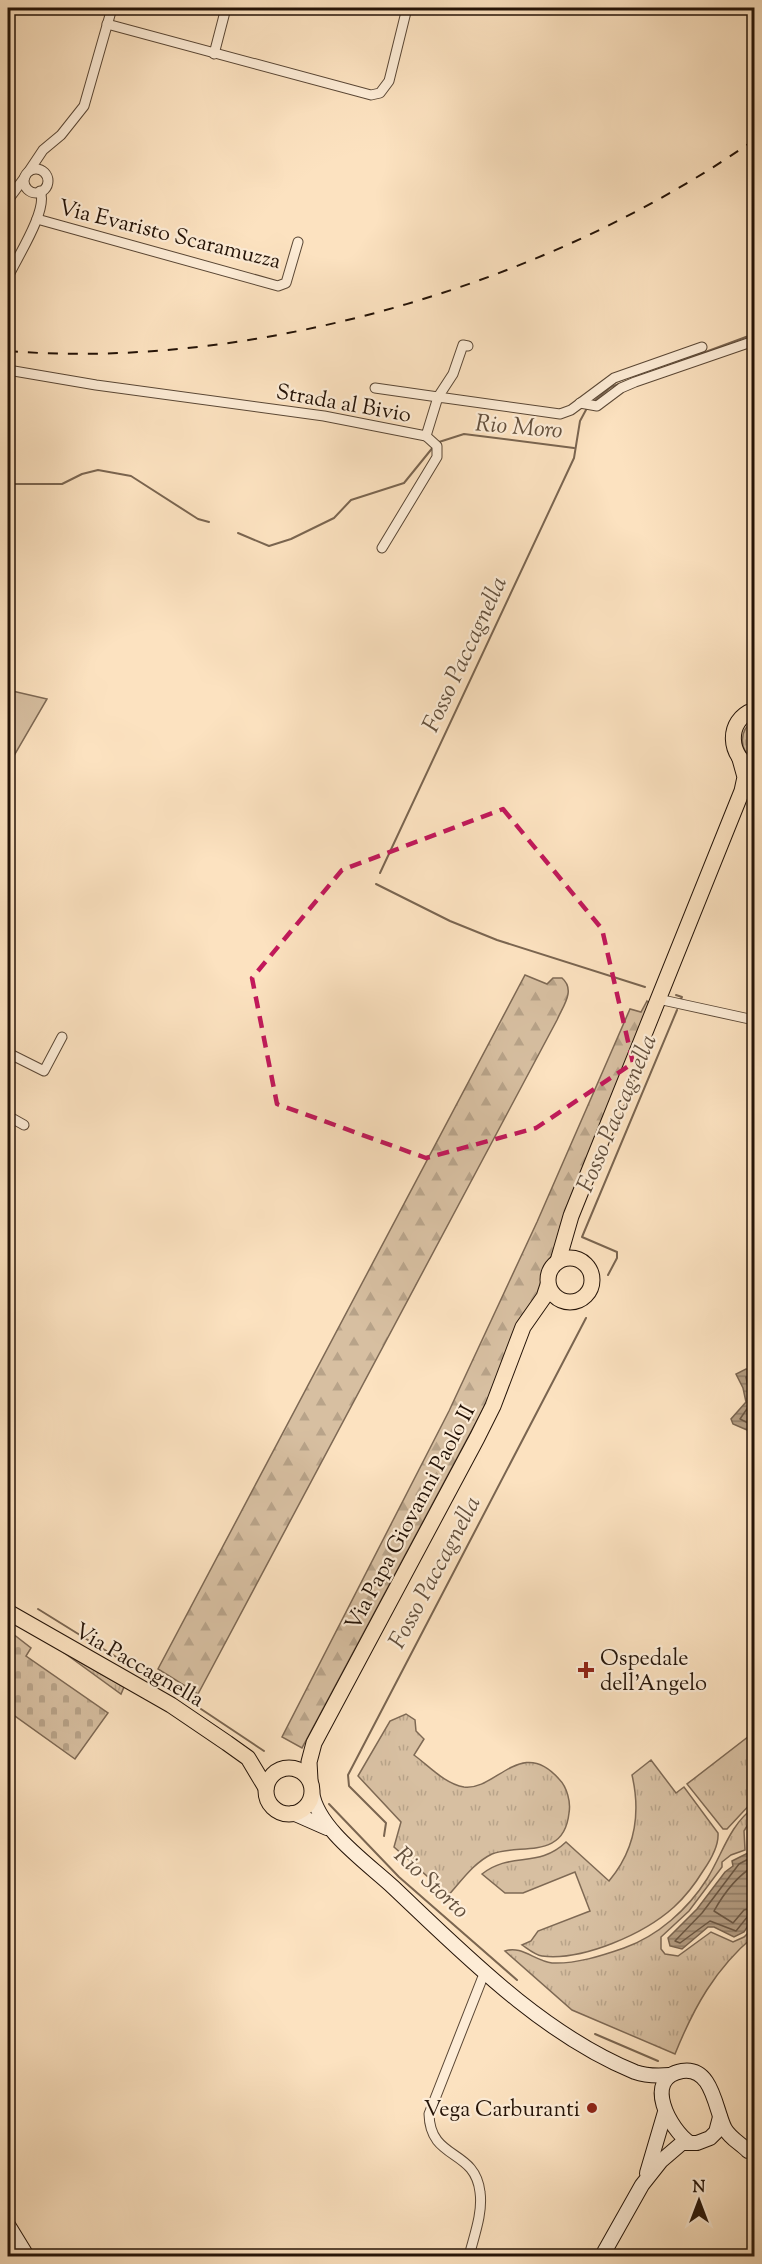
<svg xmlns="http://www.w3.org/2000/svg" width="762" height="2264" font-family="'Sorts Mill Goudy',serif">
  <defs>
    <pattern id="grass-tufts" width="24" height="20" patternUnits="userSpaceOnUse" patternTransform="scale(1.5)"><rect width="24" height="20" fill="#d7bfa1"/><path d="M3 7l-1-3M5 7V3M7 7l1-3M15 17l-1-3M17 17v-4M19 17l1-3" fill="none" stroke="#b8a389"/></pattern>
    <pattern id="forest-firs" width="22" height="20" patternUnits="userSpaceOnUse" patternTransform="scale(1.5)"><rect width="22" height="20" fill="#d7bfa1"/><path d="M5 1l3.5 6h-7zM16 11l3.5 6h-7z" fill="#b8a389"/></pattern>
    <pattern id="cemetery-stones" width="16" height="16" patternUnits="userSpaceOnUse" patternTransform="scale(1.5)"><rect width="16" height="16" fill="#d7bfa1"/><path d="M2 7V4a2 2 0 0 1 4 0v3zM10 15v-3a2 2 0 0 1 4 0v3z" fill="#b8a389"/></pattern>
    <pattern id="water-rules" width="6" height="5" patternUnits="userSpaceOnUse" patternTransform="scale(1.5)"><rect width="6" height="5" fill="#b39c81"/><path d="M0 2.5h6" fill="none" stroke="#917e68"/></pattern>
  </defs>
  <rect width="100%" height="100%" fill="#fce2c0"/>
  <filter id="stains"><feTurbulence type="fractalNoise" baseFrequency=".00333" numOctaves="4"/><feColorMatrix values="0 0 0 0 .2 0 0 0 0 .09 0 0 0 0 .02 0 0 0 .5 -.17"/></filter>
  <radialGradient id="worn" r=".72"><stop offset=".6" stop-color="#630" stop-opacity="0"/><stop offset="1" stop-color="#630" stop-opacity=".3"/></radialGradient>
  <g fill="url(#grass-tufts)" stroke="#7e6954" stroke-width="1.5">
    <path d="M754 720V760C738 750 739 730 754 720Z"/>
    <polygon points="63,1652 124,1687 121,1694"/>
    <path d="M406 1714 415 1720 416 1731 424 1739 414 1755C429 1766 445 1784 464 1787 496 1791 521 1736 559 1779 567 1787 571 1802 569 1813 564 1861 519 1843 492 1854 473 1863 460 1883 446 1898L445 1892 394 1847 401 1822 358 1776 390 1721Z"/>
    <polygon points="753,1733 754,1800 727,1829 723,1829 687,1784"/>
    <path d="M651 1760 676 1793 684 1787 718 1833C719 1846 710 1861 703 1871 695 1884 686 1896 674 1907 644 1934 583 1961 542 1956 535 1955 528 1949 522 1945L531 1941 538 1931 590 1911 575 1872 523 1893H505L482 1874C511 1851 538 1869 566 1842L609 1881C635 1850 641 1814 632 1775Z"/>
    <path d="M754 1807V1814L744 1831 745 1850 731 1855 722 1862V1867L689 1911 661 1937V1949L665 1954 678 1956 711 1932 733 1942 744 1937 754 1927V1936C715 1969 694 2007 675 2054L572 2010 505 1951C521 1945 535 1961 552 1963 576 1964 601 1956 624 1948 658 1936 688 1909 707 1879 723 1853 729 1826 754 1807Z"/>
  </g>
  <g fill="url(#forest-firs)" stroke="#7e6954" stroke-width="1.5">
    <path d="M525 975 547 984 553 978H562C576 990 563 1006 557 1020L198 1694 158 1669Z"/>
    <polygon points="647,1001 649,1003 560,1227 555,1258 546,1270 545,1285 481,1413 302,1748 282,1737 449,1411 537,1222 630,1009 641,1012"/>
  </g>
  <polygon fill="url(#cemetery-stones)" stroke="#7e6954" stroke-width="1.5" points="8,1630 31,1648 26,1656 108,1713 75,1759 8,1711"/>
  <polygon fill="#d7bfa1" stroke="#7e6954" stroke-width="1.5" points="8,690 47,699 8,766"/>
  <g fill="url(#water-rules)" stroke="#7a6550" stroke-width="1.5">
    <polygon points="746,1369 754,1369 754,1433 733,1424 731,1419 746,1402 743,1388 736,1374"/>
    <polygon points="754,1820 754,1917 744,1932 734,1937 714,1927 708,1927 682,1949 670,1946 668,1938 697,1909 725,1872 733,1866 732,1861 750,1852 749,1833"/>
  </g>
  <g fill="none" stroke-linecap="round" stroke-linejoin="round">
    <g stroke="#6c5844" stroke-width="1.5">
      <polyline points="754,1375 746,1377 751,1403 740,1419 754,1426"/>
      <polyline points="754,1856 739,1864 702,1913 675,1941 680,1943 710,1921 736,1931 748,1916 754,1914"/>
      <path d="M754 1866C737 1876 724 1893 714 1911L733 1923 744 1910 754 1907"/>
    </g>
    <g stroke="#7a6550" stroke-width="2">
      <polyline points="593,402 611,387 754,334"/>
      <polyline points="439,442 464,434 574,448"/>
      <polyline points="8,484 62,484 82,474 98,470 131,476 198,519 209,522"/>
      <polyline points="238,533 269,546 291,539 334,518 351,500 404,483 434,446"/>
      <polyline points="380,873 574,458 580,421 587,408"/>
      <polyline points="376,884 450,921 497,940 645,987"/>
      <polyline points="676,995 682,997 680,1001"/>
      <polyline points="608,1275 617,1258 617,1252 582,1237 677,1010"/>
      <polyline points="38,1609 88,1640"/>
      <polyline points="95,1644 194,1704"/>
      <polyline points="201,1709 264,1751"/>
      <polyline points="329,1804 399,1877 517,1980"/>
      <polyline points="384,1836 386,1823 349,1786 348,1775 586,1318"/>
      <polyline points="595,2034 658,2061"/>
    </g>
    <g stroke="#5a4735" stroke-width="11">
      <g id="street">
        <polyline points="107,24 371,95 380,93 389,81 407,8"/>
        <polyline points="214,54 226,8"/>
        <circle cx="36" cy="181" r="12"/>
        <polyline points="29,171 43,150 61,135 84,106 112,8"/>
        <polyline points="8,200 25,177"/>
        <polyline points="37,219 278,286 286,283 298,242"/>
        <path d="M8 277C16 259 49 209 40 191"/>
        <polyline points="8,370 96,385 324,416 426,436 438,397 560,414 571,410 614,378 702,347"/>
        <polyline points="375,388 438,397 453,374 463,345 468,346"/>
        <polyline points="580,403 597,406 621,388 635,382 754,341"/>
        <polyline points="382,548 437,457 437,446 426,436"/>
        <polyline points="658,999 754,1020"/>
        <polyline points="8,1015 9,1012"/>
        <polyline points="8,1053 44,1071 62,1037"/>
        <polyline points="8,1116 24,1125"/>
        <path d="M469 2256C474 2236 483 2213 480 2192 475 2148 430 2161 429 2114L482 1979 487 1973"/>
      </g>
    </g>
    <g stroke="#241307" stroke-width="16">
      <g id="secondary">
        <path d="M312 1792C317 1828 367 1863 393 1887 465 1955 542 2034 635 2072 646 2076 658 2076 670 2075"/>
        <polyline points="293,1813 327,1828"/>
        <path d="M690 2143C670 2130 642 2078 682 2071 713 2066 715 2110 725 2129 730 2138 741 2144 748 2151"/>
        <polyline points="647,2173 665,2112"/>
        <polyline points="8,2225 27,2256"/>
        <polyline points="602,2256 642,2185 661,2161 682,2143 697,2143 710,2138 716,2132 720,2117"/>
      </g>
    </g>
    <g stroke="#241307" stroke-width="17">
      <g id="primary">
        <path d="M754 710C725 720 728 758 754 769"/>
        <circle cx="570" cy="1280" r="22"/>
        <polyline points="558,1261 571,1216 742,791 745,777 740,759"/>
        <polyline points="8,1612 171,1705 227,1743 248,1758 266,1788"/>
        <circle cx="289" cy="1791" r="23"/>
        <polyline points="310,1780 309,1762 314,1743 477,1438 493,1406 523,1327 544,1297 548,1285"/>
      </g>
    </g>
    <use href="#street" stroke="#fdecd6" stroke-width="9"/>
    <use href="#secondary" stroke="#fdecd6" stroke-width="14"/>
    <use href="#primary" stroke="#fce2c0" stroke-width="15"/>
    <path stroke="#241307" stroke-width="2" stroke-dasharray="10 10" stroke-linecap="butt" d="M8 351C257 371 550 283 754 140"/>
  </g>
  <path fill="none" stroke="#c2185b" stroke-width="4.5" stroke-dasharray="12 8" stroke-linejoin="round" d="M503 809 602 929 633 1063 536 1128 426 1158 277 1104 252 978 342 870Z"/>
  <g fill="#8f2418" stroke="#fdecd6" stroke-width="2">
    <path d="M583 1661h6v6h6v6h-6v6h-6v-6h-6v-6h6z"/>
    <circle cx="592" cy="2108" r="6"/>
  </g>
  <g text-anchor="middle" stroke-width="4.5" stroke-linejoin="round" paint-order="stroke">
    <g font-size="22" fill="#241307" stroke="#fdecd6">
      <text transform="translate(170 233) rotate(14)" y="8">Via Evaristo Scaramuzza</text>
      <text transform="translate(344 402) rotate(10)" y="8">Strada al Bivio</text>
      <text transform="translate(409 1517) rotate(-62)" y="8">Via Papa Giovanni Paolo II</text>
      <text transform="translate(140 1664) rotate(30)" y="8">Via Paccagnella</text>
    </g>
    <g font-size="22" fill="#241307" stroke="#fdecd6" text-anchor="start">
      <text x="600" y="1665">Ospedale<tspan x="600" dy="25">dell'Angelo</tspan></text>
      <text x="580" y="2116" text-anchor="end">Vega Carburanti</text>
    </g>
    <g font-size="24" font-style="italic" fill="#64513e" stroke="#fdecd6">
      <text transform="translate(519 426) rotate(5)" y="8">Rio Moro</text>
      <text transform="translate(464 654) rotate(-65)" y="8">Fosso Paccagnella</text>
      <text transform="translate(616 1113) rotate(-67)" y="8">Fosso Paccagnella</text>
      <text transform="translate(434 1572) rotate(-62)" y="8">Fosso Paccagnella</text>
      <text transform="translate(432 1882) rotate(43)" y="8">Rio Storto</text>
    </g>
  </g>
  <rect width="762" height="2264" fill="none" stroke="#fce2c0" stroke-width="30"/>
  <rect x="9" y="9" width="744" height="2246" fill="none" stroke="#241307" stroke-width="3"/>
  <rect x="15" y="15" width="732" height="2234" fill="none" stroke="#241307" stroke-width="1.5"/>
  <g transform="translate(699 2201)" stroke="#fdecd6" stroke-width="4.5" paint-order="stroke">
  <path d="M0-4.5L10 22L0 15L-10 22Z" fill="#241307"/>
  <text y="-9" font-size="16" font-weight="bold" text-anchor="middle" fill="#241307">N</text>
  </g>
  <rect width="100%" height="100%" filter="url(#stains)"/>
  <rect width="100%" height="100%" fill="url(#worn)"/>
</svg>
